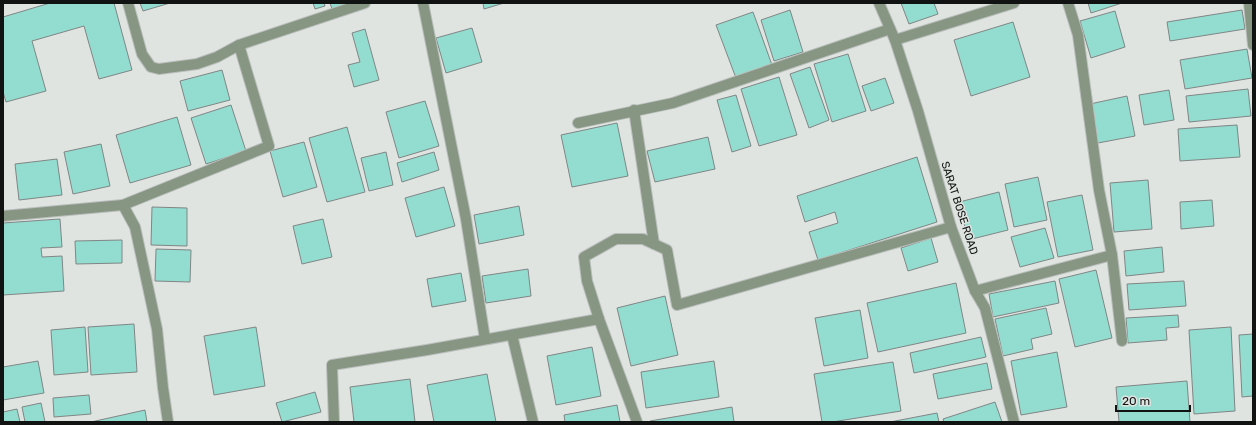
<svg xmlns="http://www.w3.org/2000/svg" width="1256" height="425" font-family="Rubik,sans-serif">
  <rect width="100%" height="100%" fill="#dfe4e1"/>
  <g fill="#92ddcf" stroke="#808685">
    <polygon points="50,3 114,3 132,70 99,79 84,26 32,41 46,91 6,102 3,92 3,17"/>
    <polygon points="140,3 170,3 143,11"/>
    <polygon points="313,3 324,3 325,6 315,9"/>
    <polygon points="330,3 350,3 332,9"/>
    <polygon points="483,3 504,3 484,9"/>
    <polygon points="901,3 934,3 938,14 909,24"/>
    <polygon points="1088,3 1122,3 1091,13"/>
    <polygon points="790,10 803,52 774,61 761,20"/>
    <polygon points="1242,10 1245,29 1170,41 1167,22"/>
    <polygon points="1115,11 1125,47 1091,58 1080,21"/>
    <polygon points="753,12 772,65 736,78 716,25"/>
    <polygon points="1013,22 1030,77 971,96 954,40"/>
    <polygon points="472,28 482,62 446,73 436,38"/>
    <polygon points="365,29 379,80 354,87 348,65 360,62 352,33"/>
    <polygon points="1247,49 1252,78 1185,89 1180,60"/>
    <polygon points="848,54 866,111 832,122 814,64"/>
    <polygon points="810,67 829,120 809,128 790,74"/>
    <polygon points="222,70 230,100 188,111 180,81"/>
    <polygon points="779,77 797,135 759,146 741,89"/>
    <polygon points="885,78 894,103 871,111 862,86"/>
    <polygon points="1248,89 1251,116 1189,122 1186,96"/>
    <polygon points="1169,90 1174,120 1144,125 1139,95"/>
    <polygon points="736,95 751,146 732,152 717,100"/>
    <polygon points="1127,96 1135,136 1098,143 1090,104"/>
    <polygon points="425,101 439,146 399,158 386,112"/>
    <polygon points="231,105 246,151 206,164 191,118"/>
    <polygon points="177,117 191,165 130,183 116,135"/>
    <polygon points="617,123 628,176 572,187 561,135"/>
    <polygon points="1237,125 1240,157 1180,161 1178,129"/>
    <polygon points="347,127 365,192 327,202 309,138"/>
    <polygon points="708,137 715,169 655,182 647,151"/>
    <polygon points="304,142 317,187 283,197 270,151"/>
    <polygon points="101,144 110,186 73,194 64,152"/>
    <polygon points="386,152 393,185 369,191 361,158"/>
    <polygon points="434,152 439,170 402,182 397,163"/>
    <polygon points="917,157 937,222 818,260 809,232 838,223 835,212 805,222 797,196"/>
    <polygon points="57,159 62,195 19,200 15,164"/>
    <polygon points="1038,177 1047,220 1014,227 1005,184"/>
    <polygon points="1148,180 1152,229 1114,232 1110,183"/>
    <polygon points="444,187 455,226 416,237 405,198"/>
    <polygon points="999,192 1008,230 968,240 959,202"/>
    <polygon points="1082,195 1093,250 1058,257 1047,202"/>
    <polygon points="1212,200 1214,226 1181,229 1180,202"/>
    <polygon points="519,206 524,235 479,244 474,215"/>
    <polygon points="152,207 187,208 187,246 151,245"/>
    <polygon points="60,219 62,247 41,248 42,257 62,256 64,291 3,295 3,223"/>
    <polygon points="323,219 332,257 302,264 293,226"/>
    <polygon points="1045,228 1054,258 1020,267 1011,237"/>
    <polygon points="931,238 938,262 908,271 901,248"/>
    <polygon points="122,240 122,263 76,264 75,241"/>
    <polygon points="1162,247 1164,272 1126,276 1124,251"/>
    <polygon points="156,249 191,250 190,282 155,281"/>
    <polygon points="528,269 531,296 486,303 482,276"/>
    <polygon points="1096,270 1112,338 1075,347 1059,279"/>
    <polygon points="461,273 466,301 432,307 427,279"/>
    <polygon points="1055,281 1059,303 993,317 989,294"/>
    <polygon points="1184,281 1186,306 1129,310 1127,284"/>
    <polygon points="956,283 966,333 878,352 867,303"/>
    <polygon points="665,296 678,355 631,366 617,308"/>
    <polygon points="1046,308 1052,334 1031,339 1033,349 1003,356 995,319"/>
    <polygon points="860,310 868,358 824,366 815,318"/>
    <polygon points="1178,315 1179,327 1166,328 1167,340 1128,343 1126,318"/>
    <polygon points="134,324 137,372 91,375 88,327"/>
    <polygon points="85,327 88,372 54,375 51,330"/>
    <polygon points="256,327 265,386 214,395 204,336"/>
    <polygon points="1231,327 1235,411 1194,414 1189,330"/>
    <polygon points="1253,334 1253,396 1242,397 1239,335"/>
    <polygon points="981,337 986,357 914,373 910,353"/>
    <polygon points="592,347 601,396 556,405 547,356"/>
    <polygon points="1057,352 1067,407 1021,415 1011,361"/>
    <polygon points="38,361 44,393 3,400 3,367"/>
    <polygon points="714,361 719,397 646,408 641,372"/>
    <polygon points="893,362 901,411 832,422 822,422 814,374"/>
    <polygon points="987,363 992,389 938,399 933,374"/>
    <polygon points="487,374 496,422 434,422 427,385"/>
    <polygon points="410,379 415,422 354,422 350,387"/>
    <polygon points="1187,381 1190,422 1119,422 1116,387"/>
    <polygon points="315,392 321,412 282,422 276,403"/>
    <polygon points="89,395 91,414 54,417 53,398"/>
    <polygon points="995,402 1002,422 944,422 943,419"/>
    <polygon points="41,403 45,422 25,422 22,407"/>
    <polygon points="617,405 620,422 565,422 564,415"/>
    <polygon points="732,407 734,422 651,422 650,421"/>
    <polygon points="17,409 20,422 3,422 3,412"/>
    <polygon points="145,410 147,422 91,422"/>
    <polygon points="937,413 939,422 890,422"/>
  </g>
  <g fill="none" stroke-linecap="round" stroke-linejoin="round">
    <g stroke="#babebc" stroke-width="12">
      <g id="minor">
        <polyline points="128,3 142,54 151,67 159,69 197,64 217,57 239,45 365,3"/>
        <polyline points="423,3 466,219 485,339"/>
        <polyline points="879,3 895,40 918,111 951,227 975,291 985,308 1014,422"/>
        <polyline points="1249,3 1253,45"/>
        <polyline points="895,40 1014,3"/>
        <polyline points="634,110 654,244"/>
        <polyline points="578,123 673,103 890,29"/>
        <polyline points="3,216 123,205"/>
        <polyline points="1112,255 1122,341"/>
        <polyline points="975,291 1112,255 1099,190 1078,35 1068,3"/>
        <polyline points="599,319 587,281 584,257 616,239 643,239 667,250 677,305 951,227"/>
        <polyline points="512,335 533,422"/>
        <polyline points="168,422 163,388 157,329 135,227 123,205 269,146 239,45"/>
        <polyline points="334,422 332,365 427,350 599,319 637,422"/>
      </g>
    </g>
    <use href="#minor" stroke="#869682" stroke-width="10"/>
  </g>
  <g text-anchor="middle" stroke-width="3" stroke-linejoin="round" paint-order="stroke">
    <g font-size="11" fill="#111312" stroke="#dfe4e1">
      <text transform="translate(960 208) rotate(72)" y="4">SARAT BOSE ROAD</text>
    </g>
  </g>
  <rect width="1256" height="425" fill="none" stroke="#111312" stroke-width="8"/>
  <path d="M1116 405v6h74v-6" fill="none" stroke="#111312" stroke-width="2"/>
  <text x="1122" y="405" font-size="12" fill="#111312" stroke="#dfe4e1" stroke-width="3" paint-order="stroke">20 m</text>
</svg>
